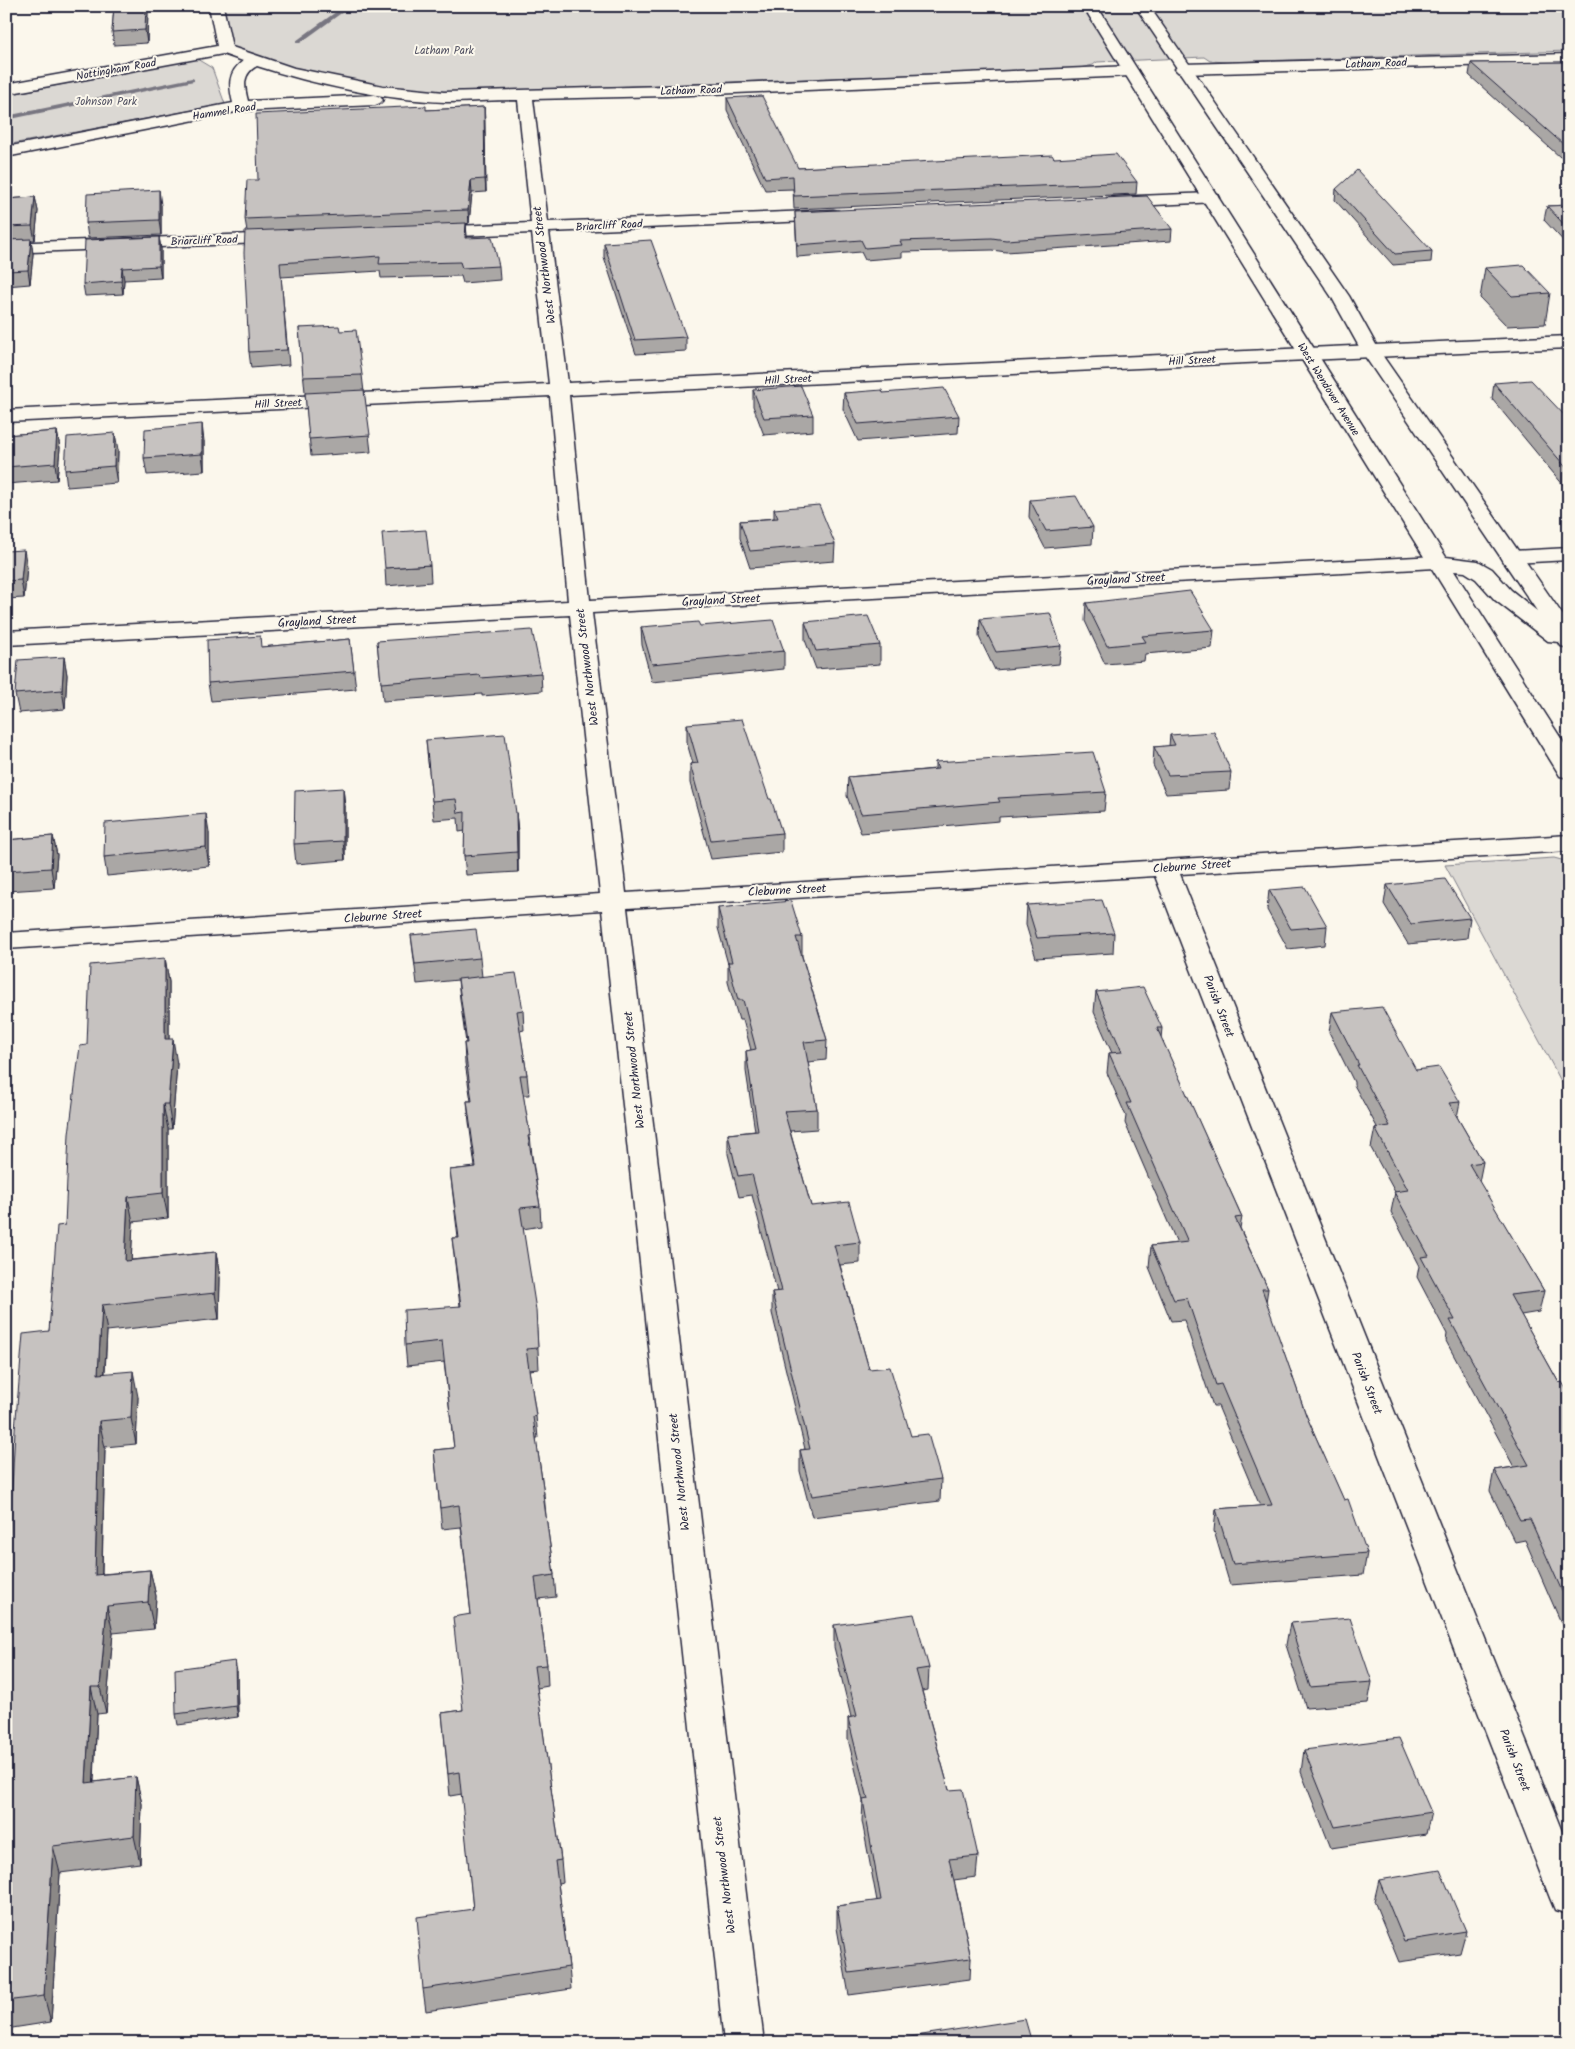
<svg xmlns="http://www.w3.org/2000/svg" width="1575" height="2049" font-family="Kalam,sans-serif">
  <rect width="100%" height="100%" fill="#fbf7ec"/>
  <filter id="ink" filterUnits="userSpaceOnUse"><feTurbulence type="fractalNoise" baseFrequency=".02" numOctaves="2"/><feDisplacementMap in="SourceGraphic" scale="10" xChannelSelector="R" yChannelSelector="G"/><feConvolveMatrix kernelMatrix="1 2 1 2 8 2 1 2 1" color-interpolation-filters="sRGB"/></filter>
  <g filter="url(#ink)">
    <g fill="#dbd8d3" stroke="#7e7d87">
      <polygon points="216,6 1569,6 1569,51 1227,62 1210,61 1204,57 1097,62 1093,65 1080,68 412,95 342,83 225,49"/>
      <polygon points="197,59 212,68 225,104 6,145 6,95"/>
      <polygon points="1554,858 1569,862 1569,1096 1445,865"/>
    </g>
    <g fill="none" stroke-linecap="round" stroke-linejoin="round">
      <g fill="#787681" fill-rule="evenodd">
        <polygon points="344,6 351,6 300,43 296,43 296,41"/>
        <polygon points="192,78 194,79 194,81 6,120 6,116"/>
      </g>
      <g stroke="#22223b" stroke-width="3">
        <g id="street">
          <path d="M209 6H223L232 47 294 68 383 86 444 92 667 86 1130 66 1135 68 1138 71 1135 74 1130 76 667 96 533 99 548 222 833 210 839 211 842 215 839 219 833 220 549 232 568 383 1308 348 1315 350 1317 354 1315 358 1308 360 569 395 590 600 1436 556 1444 557 1447 562 1444 567 1436 568 592 613 626 893 1569 835V851L1180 874 1569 1849V1914L1555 1910 1550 1898 1155 876 627 908 764 2043H724L602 910 6 949V933L600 894 570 615 6 645V631L568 601 550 396 6 422V410L549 384 532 233 431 237 425 236 422 232 425 228 431 227 531 223 518 100C493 100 469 102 445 102 385 100 313 84 257 66 242 74 244 86 248 101L375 95 380 97 383 100 380 103 375 105 241 111 6 157V147L233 103C229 86 227 73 243 61L223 54 6 94V84L217 46Z"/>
          <polygon points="1569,54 1569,63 1183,74 1178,72 1175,69 1178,66 1183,64"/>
          <polygon points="1211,193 1217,194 1219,198 1217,202 1113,207 1107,206 1105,202 1107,198 1113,197"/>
          <polygon points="281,233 287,234 290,238 287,242 6,253 6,243"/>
          <polygon points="1569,548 1569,560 1511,563 1503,562 1500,557 1503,552 1511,551"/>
        </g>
      </g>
      <g stroke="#22223b" stroke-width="3">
        <polygon id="secondary" points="1569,336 1569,348 1308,360 1301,358 1299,354 1301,350 1308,348"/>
      </g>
      <g stroke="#22223b" stroke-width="3">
        <polygon id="highway" points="1083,6 1097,6 1446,557 1478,561 1492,569 1511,590 1537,611 1362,352 1331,296 1135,6 1149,6 1349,296 1380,352 1569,624 1569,648 1561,646 1559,642 1548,641 1495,600 1476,579 1465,572 1454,571 1569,751 1569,778 1560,776 1557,771 1431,567 1425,562 1426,560"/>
      </g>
      <use href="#street" fill="#fbf7ec" fill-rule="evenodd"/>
      <use href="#secondary" fill="#fbf7ec" fill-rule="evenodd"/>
      <use href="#highway" fill="#fbf7ec" fill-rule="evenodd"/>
    </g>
    <g fill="#aaa7a5" stroke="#22223b">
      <polygon points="114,6 160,6 160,10 148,10 147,43 114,45 112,32"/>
      <polygon points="1569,62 1569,157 1560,157 1469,75 1471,63"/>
      <polygon points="727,98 798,168 1054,158 1137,182 1136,194 794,209 793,189 765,190 727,110"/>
      <polygon points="484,107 486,192 472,193 469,223 466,224 467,238 499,266 500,280 463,283 461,276 381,278 380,271 281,277 289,365 251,368 249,352 247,231 245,219 258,180 426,110"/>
      <polygon points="1336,189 1432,251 1431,262 1393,265 1335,200"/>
      <polygon points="35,197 38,211 35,240 31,240 33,254 30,284 6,286 6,199"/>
      <polygon points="161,205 161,235 88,238 86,223"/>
      <polygon points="1569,205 1569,247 1544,220 1547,206"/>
      <polygon points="795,212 1172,229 1171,241 1006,252 992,250 902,252 902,257 865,260 861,252 797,257"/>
      <polygon points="159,237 161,249 161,278 124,280 123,294 85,296 83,284"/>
      <polygon points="604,243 686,337 686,351 636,354 604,257"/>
      <polygon points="1485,268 1550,293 1545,324 1507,326 1480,298"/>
      <polygon points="299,328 340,331 362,375 371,452 311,456"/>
      <polygon points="1494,383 1569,420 1569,492 1492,399"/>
      <polygon points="753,390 813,415 813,431 764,435 753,406"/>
      <polygon points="844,393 883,393 959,416 958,433 858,441 843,409"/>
      <polygon points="57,431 60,448 57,480 6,484 6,435"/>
      <polygon points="204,441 204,471 147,475 144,458"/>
      <polygon points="118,450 117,483 67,487 65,470"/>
      <polygon points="1030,500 1093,527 1092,544 1045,548 1029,517"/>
      <polygon points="774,509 835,544 834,561 750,568 740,538 740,521 774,518"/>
      <polygon points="6,551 27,567 24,598 6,599"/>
      <polygon points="430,565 431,582 386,586 385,568"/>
      <polygon points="1086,603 1214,630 1212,648 1145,654 1144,661 1105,664 1085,621"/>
      <polygon points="980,619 1061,646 1059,664 995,670 979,637"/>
      <polygon points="805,622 880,645 880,664 816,669 805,640"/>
      <polygon points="641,627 784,651 784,669 652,682 642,645"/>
      <polygon points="350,639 356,689 211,701 208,683 262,647"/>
      <polygon points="377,641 541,673 542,691 482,696 482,694 383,701"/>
      <polygon points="64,657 67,675 65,709 19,713 15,694"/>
      <polygon points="687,724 769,799 782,833 782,852 711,859 690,783 690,764 693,764 687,743"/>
      <polygon points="1170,735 1231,772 1229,790 1166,794 1153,765 1154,747 1169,746"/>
      <polygon points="426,740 516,813 518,832 518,872 466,875 464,856 465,831 459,832 458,818 434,820"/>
      <polygon points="935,762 1106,792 1104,811 999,817 999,821 861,833 847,796 848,777 935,769"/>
      <polygon points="343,788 345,807 345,860 296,864 294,844"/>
      <polygon points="209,833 209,866 107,876 104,857"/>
      <polygon points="53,836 57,855 54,888 6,891 6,840"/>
      <polygon points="1387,885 1470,918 1467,938 1408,944 1384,904"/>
      <polygon points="1269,890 1327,926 1325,945 1288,949 1267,910"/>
      <polygon points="1027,905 1114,933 1113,953 1036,958 1026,925"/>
      <polygon points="718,908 802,937 802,956 827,1040 826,1060 808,1062 817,1109 817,1129 790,1131 811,1206 860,1242 860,1263 840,1265 869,1369 911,1436 941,1479 940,1501 812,1517 800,1471 800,1450 805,1449 772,1313 772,1292 777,1292 752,1195 739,1197 728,1154 728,1134 755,1131 746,1071 746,1051 751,1050 743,1020 739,1020 728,982 728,964 718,928"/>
      <polygon points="411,935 480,958 482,977 523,1010 524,1030 520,1031 527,1075 529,1095 523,1095 530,1135 532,1156 540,1206 541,1226 523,1229 537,1331 539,1369 529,1370 536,1416 538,1438 536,1438 544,1494 546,1516 554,1575 556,1597 538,1599 547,1665 548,1686 537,1688 561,1860 563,1882 558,1883 569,1967 571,1989 426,2011 423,1989 473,1909 462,1794 450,1796 442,1713 463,1710 471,1614 461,1527 442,1529 434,1450 454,1448 444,1362 407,1366 405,1345 460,1306 452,1238 458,1238 450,1170 475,1167 469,1122 467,1101 471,1101 465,1063 464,1043 466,1043 460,999 458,980 417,984"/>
      <polygon points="165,958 169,982 169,1039 177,1064 172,1129 168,1129 168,1218 133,1222 131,1260 216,1252 220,1278 219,1319 107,1331 105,1374 138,1397 136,1444 105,1447 102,1574 150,1570 156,1596 154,1629 113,1633 106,1713 97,1714 94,1782 136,1777 142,1804 140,1863 60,1873 51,2022 6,2029 6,1583 7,1583 49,1331 65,1225 87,1045"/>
      <polygon points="1096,992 1162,1028 1161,1038 1242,1217 1240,1228 1268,1289 1266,1302 1306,1415 1367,1553 1363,1575 1230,1585 1214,1531 1216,1509 1260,1506 1218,1406 1213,1406 1184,1320 1171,1321 1149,1267 1151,1246 1177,1243 1125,1123 1126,1116 1107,1073 1109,1053 1112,1053 1094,1012"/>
      <polygon points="1332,1012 1416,1070 1460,1102 1457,1117 1483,1162 1479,1182 1544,1291 1539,1312 1521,1315 1559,1383 1569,1394 1569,1641 1525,1540 1515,1542 1490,1491 1494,1470 1514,1467 1446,1341 1447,1334 1417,1277 1419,1266 1391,1212 1395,1192 1371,1148 1375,1128 1377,1127 1354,1085 1354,1082 1329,1032"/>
      <polygon points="1290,1623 1372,1682 1368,1703 1306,1708 1286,1645"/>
      <polygon points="834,1625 929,1668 928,1690 922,1691 949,1790 978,1856 976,1877 954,1880 971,1958 970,1979 849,1995 837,1928 837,1906 877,1901 862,1821 863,1801 848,1739 848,1718 851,1717 834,1647"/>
      <polygon points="237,1672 238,1717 178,1725 176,1714"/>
      <polygon points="1304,1750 1431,1812 1426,1834 1331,1848 1301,1772"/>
      <polygon points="1379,1880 1466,1931 1460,1953 1399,1962 1374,1901"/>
    </g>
    <g fill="#8b8886" stroke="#22223b">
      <polygon points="146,6 147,6 148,10 147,43 145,30"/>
      <polygon points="484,107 485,120 486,192 485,179"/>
      <polygon points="471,180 472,193 469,223 468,210"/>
      <polygon points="159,190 161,205 161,235 159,220"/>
      <polygon points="35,197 38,211 35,240 32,226"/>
      <polygon points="466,223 467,237 466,253 465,238"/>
      <polygon points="159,237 161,249 161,278 159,266"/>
      <polygon points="31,239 33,254 30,284 28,270"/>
      <polygon points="122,268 124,280 123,294 121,281"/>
      <polygon points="202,424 204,441 204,471 202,454"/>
      <polygon points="57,431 60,448 57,480 55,463"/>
      <polygon points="115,433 118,450 117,483 114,466"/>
      <polygon points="24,550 27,567 24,598 21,580"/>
      <polygon points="64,657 67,675 65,709 62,690"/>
      <polygon points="343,788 345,807 345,860 343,841"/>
      <polygon points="516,813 518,832 518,872 517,852"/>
      <polygon points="206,814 209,833 209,866 206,847"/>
      <polygon points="53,836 57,855 54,888 51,868"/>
      <polygon points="165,958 169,982 169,1064 165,1039"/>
      <polygon points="173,1039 177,1064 172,1129 168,1104"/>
      <polygon points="163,1104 168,1129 168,1218 163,1193"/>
      <polygon points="128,1197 133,1222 130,1287 125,1261"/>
      <polygon points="216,1252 220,1278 219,1319 215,1293"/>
      <polygon points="102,1305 107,1331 103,1400 98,1374"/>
      <polygon points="133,1371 138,1397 136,1444 131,1418"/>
      <polygon points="99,1421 105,1447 101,1601 95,1575"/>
      <polygon points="150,1570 156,1596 154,1629 148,1602"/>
      <polygon points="107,1606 113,1633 106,1713 100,1687"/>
      <polygon points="235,1661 237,1672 238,1717 236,1706"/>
      <polygon points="91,1687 97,1714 92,1810 86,1783"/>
      <polygon points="136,1777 142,1804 140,1863 134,1836"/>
      <polygon points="53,1846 60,1873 51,2022 44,1996"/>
    </g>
    <g fill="#c6c2c0" stroke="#22223b">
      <polygon points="114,6 146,6 145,30 112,32"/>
      <polygon points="1569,62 1569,144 1563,144 1471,63"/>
      <polygon points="762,96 798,168 1052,155 1054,158 1116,154 1137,182 794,196 793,176 765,178 727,98"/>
      <polygon points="426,106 426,110 484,107 485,179 471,180 468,210 245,219 247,180 258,180 256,114"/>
      <polygon points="1357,170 1432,251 1395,254 1336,189"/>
      <polygon points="159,190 159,220 86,223 87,194"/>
      <polygon points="1147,196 1172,229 1006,240 992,238 900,241 902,245 865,248 861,240 797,245 795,212"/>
      <polygon points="35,197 32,226 6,227 6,199"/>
      <polygon points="1569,205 1569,230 1547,206"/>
      <polygon points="466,223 465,238 492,237 499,266 462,268 460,262 379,264 380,256 280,263 287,350 249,352 244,253 245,231"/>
      <polygon points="159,237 159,266 122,268 121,281 83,284 85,240"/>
      <polygon points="31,239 28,270 6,271 6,240"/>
      <polygon points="651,240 686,337 635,340 604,243"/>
      <polygon points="1523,265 1550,293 1512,296 1485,268"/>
      <polygon points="339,326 340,331 356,330 362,375 303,377 299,328"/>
      <polygon points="1531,380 1569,420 1569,471 1494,383"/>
      <polygon points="801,386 813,415 764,418 753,390"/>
      <polygon points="944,388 959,416 858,424 844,393 882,390 883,393"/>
      <polygon points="364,390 370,435 309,439 305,393"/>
      <polygon points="202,424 202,454 144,458 145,429"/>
      <polygon points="57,431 55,463 6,467 6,435"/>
      <polygon points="115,433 114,466 65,470 67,437"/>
      <polygon points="1076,496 1093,527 1046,531 1030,500"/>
      <polygon points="819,505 835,544 750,551 740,521 778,518 774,509"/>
      <polygon points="426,530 430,565 385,568 382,533"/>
      <polygon points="24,550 21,580 6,581 6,551"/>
      <polygon points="1190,591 1214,630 1142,636 1146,642 1107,646 1086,603"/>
      <polygon points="1050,613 1061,646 996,652 980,619"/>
      <polygon points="868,616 880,645 816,651 805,622"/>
      <polygon points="773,620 784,651 652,664 641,627 698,622 700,626"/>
      <polygon points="532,630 541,673 481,678 480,675 381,683 377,641"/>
      <polygon points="260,636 261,647 350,639 354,671 208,683 207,640"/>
      <polygon points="64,657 62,690 15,694 18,660"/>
      <polygon points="742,719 769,799 771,799 782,833 711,840 690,764 698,763 687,724"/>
      <polygon points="1214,732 1231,772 1168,775 1154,747 1175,745 1170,735"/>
      <polygon points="505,734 516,813 517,852 464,856 465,812 458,813 456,799 432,801 426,740"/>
      <polygon points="1093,752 1106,792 998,798 1000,802 861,814 848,777 938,769 935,762"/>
      <polygon points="343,788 343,841 294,844 295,791"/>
      <polygon points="206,814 206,847 104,857 105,823"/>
      <polygon points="53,836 51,868 6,871 6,840"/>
      <polygon points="1445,879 1470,918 1411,924 1387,885"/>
      <polygon points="1305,887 1327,926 1291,929 1269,890"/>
      <polygon points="1102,900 1114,933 1037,938 1027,905"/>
      <polygon points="791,901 802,937 796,937 827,1040 804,1042 817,1109 784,1111 811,1206 849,1202 860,1242 834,1245 869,1369 890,1367 911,1436 928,1434 941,1479 812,1496 800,1450 810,1449 772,1292 782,1291 752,1174 738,1176 728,1134 758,1131 746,1051 756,1049 743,1000 738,1000 728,962 732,962 718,908"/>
      <polygon points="476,929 480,958 415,964 411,935"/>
      <polygon points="165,958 165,1039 173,1039 168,1104 163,1104 163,1193 128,1197 125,1261 216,1252 215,1293 102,1305 98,1374 133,1371 131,1418 99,1421 95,1575 150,1570 148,1602 107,1606 100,1687 91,1687 86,1783 136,1777 134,1836 53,1846 44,1996 6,2001 6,1583 7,1583 15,1430 23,1334 49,1331 57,1226 65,1225 69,1134 80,1046 87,1045 90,965"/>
      <polygon points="516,973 523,1010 517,1011 527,1075 520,1075 530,1135 528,1136 540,1206 520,1208 536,1310 538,1348 526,1349 536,1416 533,1417 544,1494 543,1494 554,1575 535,1578 547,1665 534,1666 561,1860 555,1861 569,1967 423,1989 417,1917 473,1909 459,1772 448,1774 442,1713 463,1710 453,1617 471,1614 459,1505 440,1508 434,1450 454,1448 442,1341 405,1345 404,1310 461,1306 452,1238 459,1238 450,1170 476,1167 467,1101 472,1101 464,1043 467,1043 458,979"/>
      <polygon points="1143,987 1162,1028 1157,1028 1242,1217 1235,1218 1268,1289 1262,1289 1306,1415 1344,1500 1348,1499 1367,1553 1233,1564 1216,1509 1272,1505 1221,1384 1216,1385 1187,1298 1174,1300 1151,1246 1188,1242 1127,1103 1131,1103 1109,1053 1122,1052 1096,992"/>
      <polygon points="1382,1007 1416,1070 1439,1067 1460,1102 1449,1103 1483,1162 1469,1164 1544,1291 1510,1295 1559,1383 1562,1382 1569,1394 1569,1607 1530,1519 1520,1520 1494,1470 1529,1465 1450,1320 1455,1320 1421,1257 1429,1256 1394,1192 1408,1190 1375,1128 1390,1126 1357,1065 1359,1065 1332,1012"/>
      <polygon points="914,1614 929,1668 916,1670 949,1790 963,1789 978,1856 949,1859 971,1958 849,1973 837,1906 881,1900 863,1800 868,1799 848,1718 857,1716 834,1625"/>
      <polygon points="1350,1618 1372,1682 1310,1687 1290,1623"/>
      <polygon points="235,1661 236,1706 176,1714 175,1669"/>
      <polygon points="1399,1738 1431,1812 1335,1827 1304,1750"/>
      <polygon points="1440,1870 1466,1931 1404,1941 1379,1880"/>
      <polygon points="1025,2019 1032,2043 891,2043 890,2040"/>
    </g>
  </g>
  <g text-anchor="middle" stroke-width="4" stroke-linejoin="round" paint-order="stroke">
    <g font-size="11" fill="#505061" stroke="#fbf7ec">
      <text x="444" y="54">Latham Park</text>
      <text x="106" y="105">Johnson Park</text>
    </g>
    <g font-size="11" fill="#22223b" stroke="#fbf7ec">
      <text transform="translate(1376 63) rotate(-2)" y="4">Latham Road</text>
      <text transform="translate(116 69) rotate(-10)" y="4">Nottingham Road</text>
      <text transform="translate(691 90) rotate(-2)" y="4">Latham Road</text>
      <text transform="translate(224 111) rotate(-9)" y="4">Hammel Road</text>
      <text transform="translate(609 225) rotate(-3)" y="4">Briarcliff Road</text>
      <text transform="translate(204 240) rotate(-2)" y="4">Briarcliff Road</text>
      <text transform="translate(1192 360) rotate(-3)" y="4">Hill Street</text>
      <text transform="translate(788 379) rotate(-3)" y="4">Hill Street</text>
      <text transform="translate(1329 389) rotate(58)" y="4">West Wendover Avenue</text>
      <text transform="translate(278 403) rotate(-3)" y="4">Hill Street</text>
    </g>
    <g font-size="12" fill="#22223b" stroke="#fbf7ec">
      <text transform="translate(544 265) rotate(-97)" y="4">West Northwood Street</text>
      <text transform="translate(1126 579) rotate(-3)" y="4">Grayland Street</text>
      <text transform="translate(721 600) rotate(-3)" y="4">Grayland Street</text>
      <text transform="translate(317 621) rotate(-3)" y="4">Grayland Street</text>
      <text transform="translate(587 667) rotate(-97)" y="4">West Northwood Street</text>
      <text transform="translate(1192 866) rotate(-4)" y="4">Cleburne Street</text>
      <text transform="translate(787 890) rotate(-3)" y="4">Cleburne Street</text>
      <text transform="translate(383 916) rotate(-4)" y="4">Cleburne Street</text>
      <text transform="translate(1219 1006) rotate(69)" y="4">Parish Street</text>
      <text transform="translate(634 1070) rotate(-96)" y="4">West Northwood Street</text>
      <text transform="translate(1367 1383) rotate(69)" y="4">Parish Street</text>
      <text transform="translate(679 1472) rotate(-96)" y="4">West Northwood Street</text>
      <text transform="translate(1515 1760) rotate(69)" y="4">Parish Street</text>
      <text transform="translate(724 1875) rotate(-97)" y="4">West Northwood Street</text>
    </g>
  </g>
  <rect width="1575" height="2049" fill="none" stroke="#fbf7ec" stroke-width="25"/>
  <rect x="12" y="12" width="1550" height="2024" fill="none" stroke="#22223b" stroke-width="2" filter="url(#ink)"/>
</svg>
